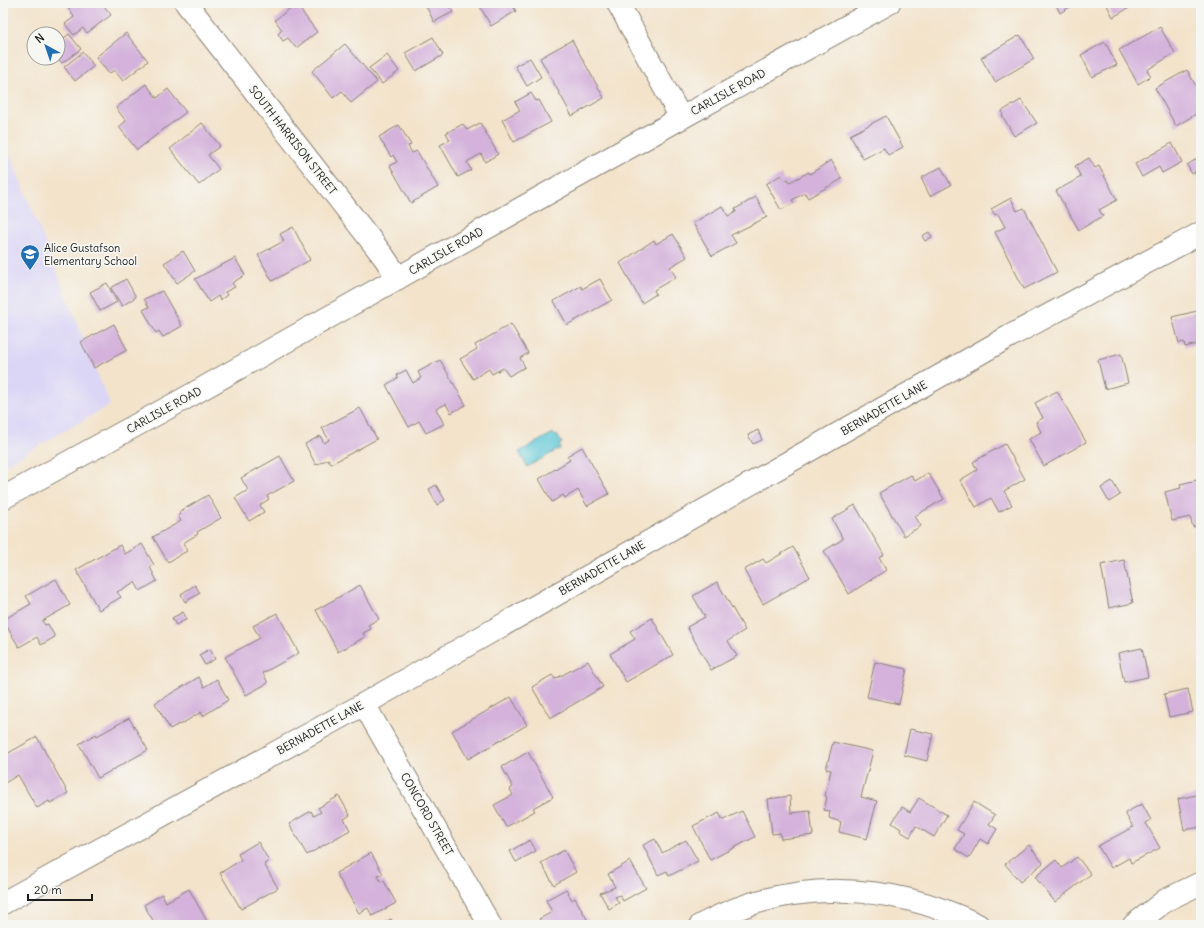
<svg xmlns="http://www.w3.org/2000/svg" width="1204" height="928" font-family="Delius,sans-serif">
  <rect width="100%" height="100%" fill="#f6f6f2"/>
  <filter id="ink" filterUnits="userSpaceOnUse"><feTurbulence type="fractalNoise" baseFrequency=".025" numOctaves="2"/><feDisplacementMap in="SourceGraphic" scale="8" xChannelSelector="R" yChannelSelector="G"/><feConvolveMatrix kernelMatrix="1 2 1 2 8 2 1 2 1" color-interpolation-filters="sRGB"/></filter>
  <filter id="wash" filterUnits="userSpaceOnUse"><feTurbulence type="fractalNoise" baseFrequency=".012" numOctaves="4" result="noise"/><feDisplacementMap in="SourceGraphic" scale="16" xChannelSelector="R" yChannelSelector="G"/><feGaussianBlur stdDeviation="0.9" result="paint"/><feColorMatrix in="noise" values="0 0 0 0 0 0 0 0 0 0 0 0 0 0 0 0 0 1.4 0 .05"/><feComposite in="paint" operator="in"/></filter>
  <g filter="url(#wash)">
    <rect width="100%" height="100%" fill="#f3e3cb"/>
    <polygon fill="#dcd6f6" points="3,137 110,405 3,466"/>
    <polygon fill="#5dc8d7" stroke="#3c727a" points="553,433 554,436 557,435 562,443 559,445 561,448 527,467 519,452"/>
    <g id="blocks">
      <g fill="#d4b2db">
        <polygon points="65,3 102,3 111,15 87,33 83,28 74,35 65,24 74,17"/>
        <polygon points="427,3 448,3 453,12 434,22 425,4"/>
        <polygon points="478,3 511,3 516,11 491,26"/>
        <polygon points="1055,3 1072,3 1073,5 1060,13"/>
        <polygon points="1106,3 1138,3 1113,17"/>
        <polygon points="296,4 317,32 296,48 288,38 283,41 278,34 282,30 275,20"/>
        <polygon points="1160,27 1175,53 1147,70 1151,76 1138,84 1119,50"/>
        <polygon points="126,33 148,61 123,81 114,70 109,74 96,57"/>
        <polygon points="69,34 81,49 62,63 58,58 58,43"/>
        <polygon points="1020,35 1034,59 995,82 981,58"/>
        <polygon points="433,37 443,55 416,71 405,53"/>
        <polygon points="572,40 604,98 572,116 540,58"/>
        <polygon points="1105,42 1117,65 1092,77 1081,55"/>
        <polygon points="345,44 377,82 351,103 342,91 333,98 312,71"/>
        <polygon points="83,52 94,66 75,81 64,67"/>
        <polygon points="387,55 399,71 382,84 369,68"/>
        <polygon points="530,58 541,77 527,86 515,66"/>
        <polygon points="1187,70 1200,93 1195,96 1201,107 1201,111 1176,126 1155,88"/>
        <polygon points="146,84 157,98 168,89 186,112 137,150 119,127 126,121 116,108"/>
        <polygon points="531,93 536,101 539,100 551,122 514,142 502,120 520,110 515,102"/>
        <polygon points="1021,100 1037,123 1014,136 1002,115 1003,114 1002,111"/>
        <polygon points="886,116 903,147 888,155 884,148 863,159 850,135"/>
        <polygon points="202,123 220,146 208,155 219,169 199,185 170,149"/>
        <polygon points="480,123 498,154 485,162 481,154 467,162 471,170 458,177 440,145 450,140 446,133 463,124 467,130"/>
        <polygon points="399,125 411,145 408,146 412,153 417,151 438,187 411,203 390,166 397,162 393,155 391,157 379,137"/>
        <polygon points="1172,143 1182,162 1162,173 1159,167 1142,177 1135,164"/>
        <polygon points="1201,156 1201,182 1195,172 1192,174 1187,165"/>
        <polygon points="1089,158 1095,168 1099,166 1117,200 1099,210 1103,216 1079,230 1056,191 1081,177 1075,166"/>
        <polygon points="831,160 842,179 808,198 805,193 792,200 794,203 781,210 766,184 781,175 784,181 788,179 790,182 809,172 810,174"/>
        <polygon points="941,167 951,185 930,196 921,178"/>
        <polygon points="756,197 767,217 731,235 736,243 712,256 693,223 722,206 728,216 736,212 735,209"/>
        <polygon points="1011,198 1017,211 1024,208 1057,272 1024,289 995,232 1005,227 998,214 995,215 991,209"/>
        <polygon points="293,227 310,260 272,281 258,255 284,241 280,234"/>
        <polygon points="929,232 932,237 925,241 922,236"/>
        <polygon points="673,234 687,257 670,267 676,277 654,290 656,294 642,303 620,263 654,240 656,244"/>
        <polygon points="183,251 195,271 177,283 164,263"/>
        <polygon points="235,258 245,275 232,283 235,287 225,292 227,295 220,300 218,296 209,302 195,279"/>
        <polygon points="126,279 136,297 122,306 111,288"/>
        <polygon points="600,279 612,300 567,325 554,301 581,286 582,289"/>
        <polygon points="107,283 117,302 100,311 90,292"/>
        <polygon points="162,291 182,326 163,337 159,331 156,333 143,310 149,307 144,299"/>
        <polygon points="1201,310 1201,343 1185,347 1184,342 1179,343 1172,317"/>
        <polygon points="114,324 127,350 94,368 81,342"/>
        <polygon points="511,324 528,353 520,358 525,367 509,376 503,368 492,374 489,369 473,379 460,359 477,349 475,345"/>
        <polygon points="1121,354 1128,383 1105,389 1098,360"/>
        <polygon points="440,360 466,405 451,413 446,404 436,409 444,424 426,433 419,421 409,427 386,385 398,378 397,375 406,370 413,383 421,378 418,372"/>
        <polygon points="1057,391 1086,442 1044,466 1029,439 1041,432 1036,422 1043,418 1035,403"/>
        <polygon points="360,408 377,439 331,464 328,459 316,465 305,444 320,436 324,443 329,440 322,428"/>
        <polygon points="758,430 762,440 753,444 748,435"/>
        <polygon points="1005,444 1025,479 1004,491 1012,505 999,512 991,498 976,507 960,480 977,470 973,462"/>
        <polygon points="582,447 609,494 587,506 578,490 565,498 563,495 552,502 539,479 570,460 567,456"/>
        <polygon points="280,456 294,481 267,496 269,499 260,505 264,512 249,521 235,498 248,490 241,478"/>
        <polygon points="928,473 944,499 915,516 921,526 904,536 879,493 911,475 915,481"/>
        <polygon points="1201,479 1201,525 1193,527 1190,517 1172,521 1165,492 1181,488 1180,484"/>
        <polygon points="1112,481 1120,495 1109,502 1101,488"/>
        <polygon points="436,485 445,500 437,505 429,489"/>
        <polygon points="208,495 221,518 197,532 198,534 183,543 187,551 168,562 153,537 181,521 178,516 180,514 179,512"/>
        <polygon points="855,505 884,555 879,558 886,570 849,594 824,551 843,539 832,519"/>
        <polygon points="142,544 154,565 150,567 157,581 140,591 135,582 117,592 121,597 99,610 76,570 120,545 125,554"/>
        <polygon points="793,547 810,577 763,604 744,570 763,559 766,563"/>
        <polygon points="1124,560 1133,603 1109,608 1101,565"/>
        <polygon points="56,579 70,605 42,621 45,625 48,624 55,637 41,645 37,637 19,647 3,620 31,604 26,596"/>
        <polygon points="717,582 745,630 728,641 737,656 711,670 687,627 705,617 693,596"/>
        <polygon points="195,585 200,593 185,602 181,594"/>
        <polygon points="360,585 379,619 368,625 371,629 363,633 365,637 338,652 316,610"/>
        <polygon points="183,612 187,619 176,625 172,618"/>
        <polygon points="277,613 299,653 263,673 268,683 246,695 225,657 260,638 253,626"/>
        <polygon points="652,618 673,655 626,682 610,654 635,639 630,631"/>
        <polygon points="1142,648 1148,677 1124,682 1118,653"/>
        <polygon points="210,649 215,659 205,665 199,655"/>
        <polygon points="588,661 603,687 550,718 532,687 552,675 555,679"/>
        <polygon points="875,662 907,669 899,704 867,697"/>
        <polygon points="199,677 204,687 217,679 228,700 203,716 201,712 180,725 179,724 170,729 155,703"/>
        <polygon points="1188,689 1193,712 1169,717 1164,694"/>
        <polygon points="511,697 527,725 468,759 452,731"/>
        <polygon points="129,718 148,750 98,778 79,744 96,734 97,736"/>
        <polygon points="910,729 933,734 927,761 904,755"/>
        <polygon points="37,737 68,793 50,803 49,801 37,808 18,775 3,784 3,756"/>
        <polygon points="833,742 873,751 861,797 877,801 867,839 839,832 841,822 829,818 830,811 824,810 827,797 825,796 831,770 826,769"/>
        <polygon points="528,752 553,797 533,808 535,811 506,827 494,805 513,795 510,789 513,787 502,767"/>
        <polygon points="1201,794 1201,827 1184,830 1178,799"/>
        <polygon points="339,796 350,815 344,819 350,830 307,855 289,824 311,811 314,816 321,812 318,808"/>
        <polygon points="790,796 791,813 810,811 813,835 781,839 780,833 772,834 768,799"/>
        <polygon points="919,798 947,815 934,837 916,826 910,837 900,831 901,829 892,823 902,807 910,812"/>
        <polygon points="974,802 995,815 989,824 997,829 988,844 980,839 969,858 955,849 964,834 957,830"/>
        <polygon points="1142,804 1151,820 1146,823 1160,848 1131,863 1129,858 1111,868 1098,846 1133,827 1125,813"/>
        <polygon points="742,811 755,837 710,860 693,826 719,813 723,820"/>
        <polygon points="655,839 662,853 686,840 698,861 669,876 667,871 658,875 643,845"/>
        <polygon points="530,840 536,851 516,862 510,851"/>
        <polygon points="258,842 269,861 264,864 278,888 241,909 220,873 241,860 238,854"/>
        <polygon points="1029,845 1043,863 1020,882 1005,864"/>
        <polygon points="564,850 576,872 554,885 541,863"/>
        <polygon points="371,853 383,874 378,876 381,882 384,881 396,903 372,916 368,908 359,913 336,873"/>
        <polygon points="1077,857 1091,874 1055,902 1035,877 1056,860 1062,868"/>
        <polygon points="630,861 646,888 623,901 620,895 615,897 619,903 609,909 600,893 615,887 608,874"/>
        <polygon points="189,889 209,925 161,925 159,921 155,924 144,905 162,894 166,902"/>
        <polygon points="566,889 572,900 575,898 588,921 585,922 586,925 543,925 539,919 552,912 546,900"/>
        <polygon points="391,919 395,925 381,925"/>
      </g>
    </g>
  </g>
  <g filter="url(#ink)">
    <use href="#blocks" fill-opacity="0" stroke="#888074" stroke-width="1"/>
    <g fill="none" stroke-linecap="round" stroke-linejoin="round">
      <g stroke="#888074" stroke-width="24">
        <g id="minor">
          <polyline points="186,3 384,257 398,278"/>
          <polyline points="618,3 681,118"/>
          <polyline points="3,498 184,399 681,118 889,3"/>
          <polyline points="364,704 490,925"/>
          <polyline points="3,903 364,704 1010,336 1201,233"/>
          <path d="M701 925C789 878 890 881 978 925"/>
          <polyline points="1134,925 1166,900 1201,883"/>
        </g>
      </g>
      <use href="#minor" stroke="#fff" stroke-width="22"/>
    </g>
  </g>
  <defs>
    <g id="school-pin" transform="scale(1)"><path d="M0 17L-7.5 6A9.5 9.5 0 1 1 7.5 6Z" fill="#1f6fb2" stroke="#f6f6f2"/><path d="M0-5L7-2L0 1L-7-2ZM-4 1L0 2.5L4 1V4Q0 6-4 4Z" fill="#fff"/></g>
  </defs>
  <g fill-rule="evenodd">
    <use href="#school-pin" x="30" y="254"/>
  </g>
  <g text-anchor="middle" stroke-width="3.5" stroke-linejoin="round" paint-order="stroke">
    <g font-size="11" fill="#1c1c1c" stroke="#f6f6f2">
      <text transform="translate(728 92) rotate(-29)" y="4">CARLISLE ROAD</text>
      <text transform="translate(293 140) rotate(52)" y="4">SOUTH HARRISON STREET</text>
      <text transform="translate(446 251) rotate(-30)" y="4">CARLISLE ROAD</text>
      <text transform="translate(884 408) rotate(-30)" y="4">BERNADETTE LANE</text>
      <text transform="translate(164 410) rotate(-29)" y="4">CARLISLE ROAD</text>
      <text transform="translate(602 568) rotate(-30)" y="4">BERNADETTE LANE</text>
      <text transform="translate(320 728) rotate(-29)" y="4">BERNADETTE LANE</text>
      <text transform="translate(427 814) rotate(60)" y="4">CONCORD STREET</text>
    </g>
    <g font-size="11" fill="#1c1c1c" stroke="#f6f6f2" text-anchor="start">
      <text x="44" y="252">Alice Gustafson<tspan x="44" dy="13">Elementary School</tspan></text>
    </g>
  </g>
  <rect width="1204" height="928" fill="none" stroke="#f6f6f2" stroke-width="16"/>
  <g transform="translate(46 46) rotate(320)"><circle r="19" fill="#f6f6f2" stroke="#9f9f9c"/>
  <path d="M0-3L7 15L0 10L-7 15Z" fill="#1f6fb2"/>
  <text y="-6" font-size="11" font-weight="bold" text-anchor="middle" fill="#1c1c1c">N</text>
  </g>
  <path d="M28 894v6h64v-6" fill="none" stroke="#1c1c1c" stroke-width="2"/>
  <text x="34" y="894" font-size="12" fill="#1c1c1c" stroke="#f6f6f2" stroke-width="3" paint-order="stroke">20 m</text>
</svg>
